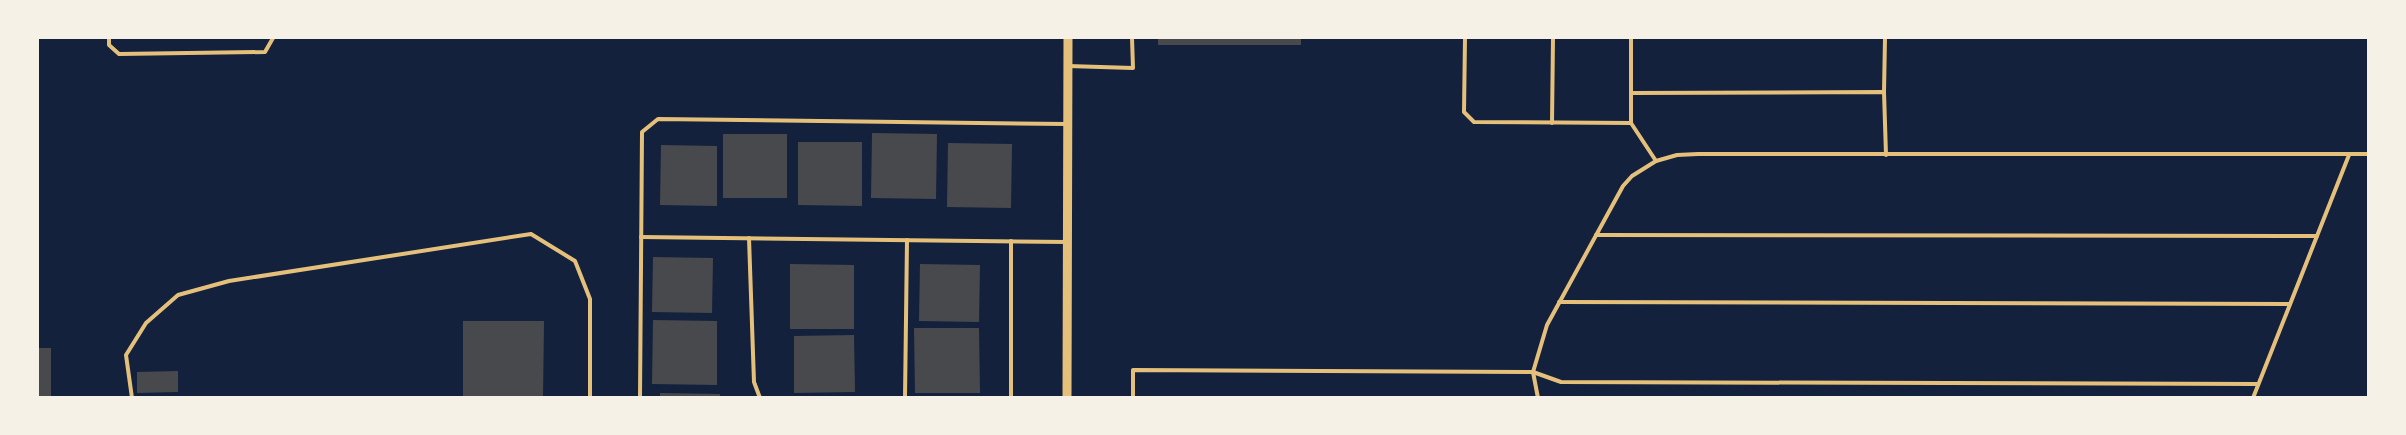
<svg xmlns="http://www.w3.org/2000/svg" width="2406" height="435" font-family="Roboto,sans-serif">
  <rect width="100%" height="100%" fill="#14213d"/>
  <g fill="#48494c">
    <rect x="1158" y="38" width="143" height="7"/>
    <polygon points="872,133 937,134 936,199 871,198"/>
    <rect x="723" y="134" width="64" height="64"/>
    <polygon points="798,142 862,142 862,206 798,205"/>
    <polygon points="948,143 1012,144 1011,208 947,207"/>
    <polygon points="661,145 717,146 717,206 660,205"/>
    <polygon points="653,257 713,258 712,313 652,312"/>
    <polygon points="790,264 854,265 854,329 790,329"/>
    <polygon points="920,264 980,265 979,322 919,321"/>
    <polygon points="653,320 717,321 717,385 652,384"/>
    <polygon points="463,321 544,321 543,398 463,398"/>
    <polygon points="914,328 979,328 980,393 915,393"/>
    <polygon points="854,335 855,392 794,393 794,336"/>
    <rect x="38" y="348" width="13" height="50"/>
    <polygon points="178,371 178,392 137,393 137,372"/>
    <polygon points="660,393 720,394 720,398 660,398"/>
  </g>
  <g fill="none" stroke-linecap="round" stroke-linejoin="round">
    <g stroke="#e5c07b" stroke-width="4">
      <polyline points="109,38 109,45 119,54 265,52 273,38"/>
      <polyline points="1465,38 1464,112 1474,122 1631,123"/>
      <polyline points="1631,38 1631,123 1656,161"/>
      <polyline points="1068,66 1133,68 1132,38"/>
      <polyline points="1884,92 1885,38"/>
      <polyline points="1631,93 1884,92 1886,155"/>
      <polyline points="1552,123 1553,38"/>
      <polyline points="1596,235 2317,236"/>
      <polyline points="641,237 1068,242"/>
      <polyline points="749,238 754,382 760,398"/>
      <polyline points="1011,241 1011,398"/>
      <polyline points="1559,302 2290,304"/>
      <polyline points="132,398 126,355 146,323 178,295 229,281 531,234 575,261 590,299 590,398"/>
      <polyline points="640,398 642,132 658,119 1067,124"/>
      <polyline points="905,398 907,240"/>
      <polyline points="1133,398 1133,370 1533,372 1561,382 2258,384"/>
      <polyline points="1538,398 1533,372 1547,325 1623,186 1632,176 1656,161 1677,155 1698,154 2368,154"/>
      <polyline points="2253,398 2349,155"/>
    </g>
    <polyline stroke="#e5c07b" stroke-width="9" points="1067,398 1068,38"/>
  </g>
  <rect width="2406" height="435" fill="none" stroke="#f6f1e7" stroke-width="78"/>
</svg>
